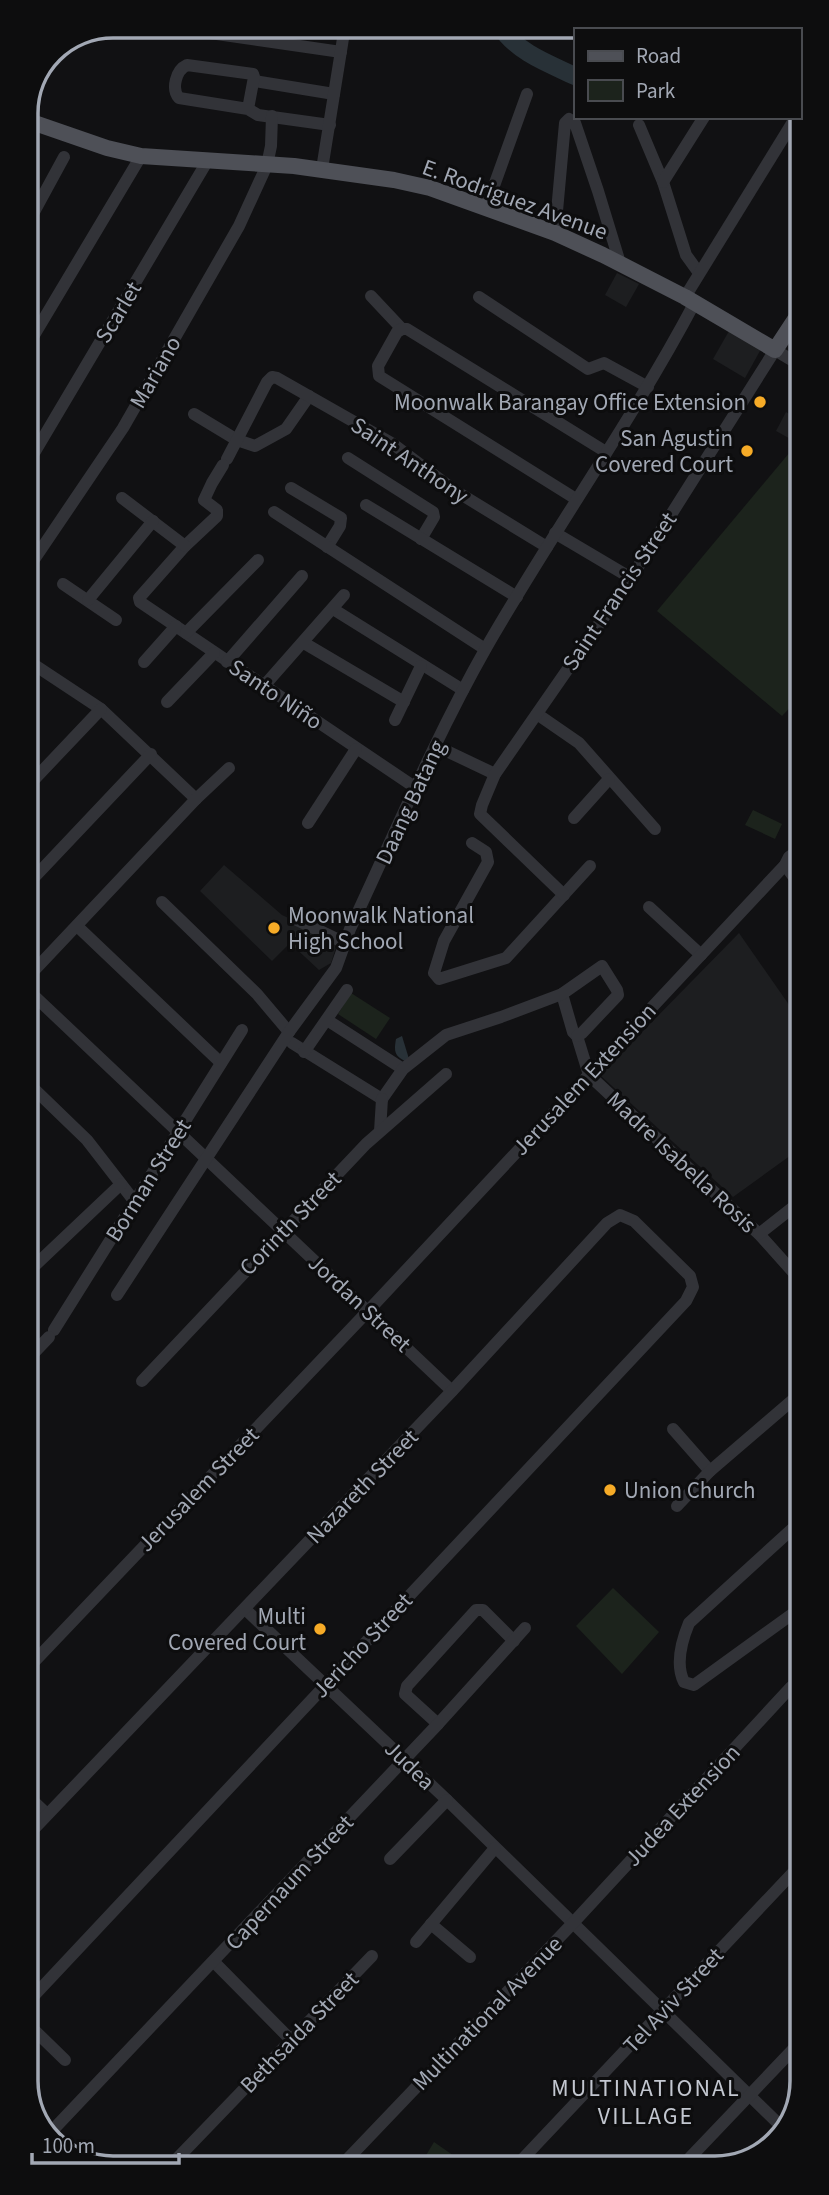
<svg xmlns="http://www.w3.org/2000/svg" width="829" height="2195" font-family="'Source Sans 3',sans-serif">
  <rect width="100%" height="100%" fill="#111113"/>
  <g fill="#1d1e20">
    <polygon points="617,273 639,284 626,307 605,295"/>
    <polygon points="729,331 761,349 745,378 713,359"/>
    <polygon points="786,412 800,420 800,435 796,442 776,431"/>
    <polygon points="224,865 282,915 338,941 331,963 319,970 290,943 272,961 200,891"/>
    <polygon points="739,933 801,1022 801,1148 733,1197 600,1075"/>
  </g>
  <g fill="#1c231c">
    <polygon points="800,440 801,696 782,716 657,611"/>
    <polygon points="753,810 782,824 775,839 745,825"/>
    <polygon points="351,993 390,1018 376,1039 338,1014"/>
    <polygon points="613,1588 659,1632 622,1674 576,1626"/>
    <polygon points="434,2142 470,2167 419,2167"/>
  </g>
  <path fill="#283137" d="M402 1036 409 1059 405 1061C394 1056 394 1050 396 1039Z"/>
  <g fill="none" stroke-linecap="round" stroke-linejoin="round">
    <g stroke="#283137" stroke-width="18">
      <path d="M500 26C516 52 549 64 575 76"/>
      <polyline points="705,30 707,26"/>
    </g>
    <g stroke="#323338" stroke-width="12">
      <polyline points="206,26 210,33 341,52"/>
      <polyline points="576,26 581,30"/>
      <polyline points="632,30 634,26"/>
      <polyline points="254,81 334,94"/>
      <path d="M248 109 254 77 253 74 187 65C176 70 171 89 179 98L248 109 258 115 330 125"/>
      <polyline points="639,125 663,182 686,255 699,273"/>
      <polyline points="322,169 345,26"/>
      <polyline points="663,182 704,117"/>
      <polyline points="486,208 527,94"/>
      <polyline points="27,225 64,157"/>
      <polyline points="555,233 565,123 569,119 575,123 598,191 620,263"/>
      <polyline points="371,296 402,329"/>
      <polyline points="479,297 588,369 604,363 648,387"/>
      <polyline points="685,297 796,117"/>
      <polyline points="27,347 141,156"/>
      <polyline points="194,414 237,440 255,446 286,429 309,396"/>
      <polyline points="348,458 433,512 434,517 421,539"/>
      <polyline points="227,459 267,382 272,377 277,378 393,444 454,490 547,547"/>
      <polyline points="27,465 208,160"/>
      <polyline points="223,465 212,483 204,500 217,510 217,516 185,546 139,598 140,602 416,788"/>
      <polyline points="291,488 341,518 340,526 327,547"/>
      <polyline points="122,498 185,546"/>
      <polyline points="576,499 379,376 378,366 397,332 402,329 407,329 606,452"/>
      <polyline points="366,505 517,597"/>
      <polyline points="274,512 485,649"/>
      <polyline points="555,533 631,578"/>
      <polyline points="27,570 123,428 239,226 267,165 271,146 272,116"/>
      <polyline points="63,584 116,620"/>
      <polyline points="88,600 153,521"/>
      <polyline points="333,609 463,690"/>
      <polyline points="186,633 258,560"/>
      <polyline points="304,643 404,702"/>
      <polyline points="27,660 101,709 196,799"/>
      <polyline points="144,662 176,626"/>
      <polyline points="227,662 302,576"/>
      <polyline points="263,687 344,595"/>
      <polyline points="167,702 214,653"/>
      <polyline points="537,714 579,743 655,829"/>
      <polyline points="395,720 421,666"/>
      <polyline points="436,746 495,774"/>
      <polyline points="27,787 101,709"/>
      <polyline points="574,818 609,779"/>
      <polyline points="308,823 356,749"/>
      <polyline points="472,843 486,852 488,862 444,941 434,973 439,979 506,958 590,866"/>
      <polyline points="785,865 801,887"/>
      <polyline points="28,884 151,754"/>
      <polyline points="564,895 480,814 482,805 495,774 631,578 775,350 800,365"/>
      <polyline points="162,902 257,994 289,1032"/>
      <polyline points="649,907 701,955"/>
      <polyline points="293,918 345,943"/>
      <polyline points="77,926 221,1063"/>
      <polyline points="28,977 196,799 229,768"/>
      <polyline points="28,990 452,1391"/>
      <polyline points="562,994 573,1032 577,1036 589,1075 759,1234 802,1282"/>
      <polyline points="327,1020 403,1069"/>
      <polyline points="292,1043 382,1099"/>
      <polyline points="304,1052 347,990"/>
      <polyline points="28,1083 87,1140 135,1202"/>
      <polyline points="382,1099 403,1069 446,1035 501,1017 562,994 602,966 617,990 618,995 582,1033 577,1036"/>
      <polyline points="380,1131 382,1099"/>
      <polyline points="28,1160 30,1158"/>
      <polyline points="759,1234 801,1201"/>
      <polyline points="28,1272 121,1184"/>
      <path d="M117 1295 289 1032 336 968 350 929C394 835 435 738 486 648 553 531 632 421 695 302"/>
      <polyline points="54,1330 242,1030"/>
      <polyline points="798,1351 802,1355"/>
      <polyline points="28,1359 49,1337"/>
      <polyline points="142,1381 366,1144 446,1074"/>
      <polyline points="673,1429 710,1471"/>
      <polyline points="677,1506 710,1471 802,1392"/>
      <path d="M802 1520 689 1623C682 1640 675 1664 684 1682L694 1685 802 1607"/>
      <polyline points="245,1609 447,1800 786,2131"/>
      <polyline points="29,1667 368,1311 785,865 789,857 801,848"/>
      <polyline points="438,1724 405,1694 407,1686 476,1610 483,1610 514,1641"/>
      <polyline points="29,1797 47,1814"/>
      <polyline points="29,1834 452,1391 607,1223 620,1215 634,1221 690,1276 693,1287 686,1301 29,2001"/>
      <polyline points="390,1859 447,1800"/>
      <polyline points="431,1924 470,1957"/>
      <polyline points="416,1942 495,1848"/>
      <polyline points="214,1962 292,2041"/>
      <polyline points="29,2025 65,2060"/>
      <polyline points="49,2134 438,1724 525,1628"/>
      <polyline points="682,2166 803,2039"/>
      <polyline points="340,2167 573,1923 791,1687"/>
      <polyline points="515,2167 802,1863"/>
      <polyline points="168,2168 372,1956"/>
    </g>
    <polyline stroke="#4e5057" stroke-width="16" points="26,120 107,148 141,156 294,166 394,180 430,188 555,233 603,255 685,297 775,350 800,312"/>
  </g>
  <g fill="#f6ab27" stroke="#0d0d0e" stroke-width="2.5">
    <circle cx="760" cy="402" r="7"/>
    <circle cx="747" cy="451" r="7"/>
    <circle cx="274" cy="928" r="7"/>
    <circle cx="610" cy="1490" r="7"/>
    <circle cx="320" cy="1629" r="7"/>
  </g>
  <g text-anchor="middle" stroke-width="6" stroke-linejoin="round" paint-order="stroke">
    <g font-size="23" fill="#a2a8b4" stroke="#0d0d0e">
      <text transform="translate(515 199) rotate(20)" y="8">E. Rodriguez Avenue</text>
      <text transform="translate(118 312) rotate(-59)" y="8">Scarlet</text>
      <text transform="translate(155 372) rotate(-60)" y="8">Mariano</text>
      <text transform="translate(410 460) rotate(34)" y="8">Saint Anthony</text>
      <text transform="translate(619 591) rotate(-56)" y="8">Saint Francis Street</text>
      <text transform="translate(276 694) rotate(34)" y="8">Santo Niño</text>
      <text transform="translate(410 802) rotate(-65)" y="8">Daang Batang</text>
      <text transform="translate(584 1079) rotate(-47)" y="8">Jerusalem Extension</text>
      <text transform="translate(682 1162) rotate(43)" y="8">Madre Isabella Rosis</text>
      <text transform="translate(148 1180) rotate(-58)" y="8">Borman Street</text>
      <text transform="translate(290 1223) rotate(-46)" y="8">Corinth Street</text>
      <text transform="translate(360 1303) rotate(43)" y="8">Jordan Street</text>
      <text transform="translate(362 1486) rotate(-46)" y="8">Nazareth Street</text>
      <text transform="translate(198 1489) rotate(-46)" y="8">Jerusalem Street</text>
      <text transform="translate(362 1645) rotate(-47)" y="8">Jericho Street</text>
      <text transform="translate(410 1765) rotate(44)" y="8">Judea</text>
      <text transform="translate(682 1805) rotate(-47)" y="8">Judea Extension</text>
      <text transform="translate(289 1882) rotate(-47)" y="8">Capernaum Street</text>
      <text transform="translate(673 2000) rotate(-47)" y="8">Tel Aviv Street</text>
      <text transform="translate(487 2013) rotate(-46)" y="8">Multinational Avenue</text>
      <text transform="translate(299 2032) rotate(-46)" y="8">Bethsaida Street</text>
    </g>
    <g font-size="23" fill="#a2a8b4" stroke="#0d0d0e" text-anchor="end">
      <text x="746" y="410">Moonwalk Barangay Office Extension</text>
      <text x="733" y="446">San Agustin<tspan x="733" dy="26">Covered Court</tspan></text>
      <text x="288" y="923" text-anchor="start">Moonwalk National<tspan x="288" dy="26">High School</tspan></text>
      <text x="624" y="1498" text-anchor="start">Union Church</text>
      <text x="306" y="1624">Multi<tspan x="306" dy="26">Covered Court</tspan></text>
    </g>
    <g font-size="24" letter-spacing="2" fill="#c3c7d0" stroke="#0d0d0e">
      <text x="646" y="2096">MULTINATIONAL<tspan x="646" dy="28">VILLAGE</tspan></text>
    </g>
  </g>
  <path d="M0 0H829V2195H0ZM113 38H715A75 75 0 0 1 790 113V2081A75 75 0 0 1 715 2156H113A75 75 0 0 1 38 2081V113A75 75 0 0 1 113 38Z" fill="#0d0d0e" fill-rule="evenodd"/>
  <path fill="none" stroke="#a2a8b4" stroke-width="3.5" d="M113 38H715A75 75 0 0 1 790 113V2081A75 75 0 0 1 715 2156H113A75 75 0 0 1 38 2081V113A75 75 0 0 1 113 38Z"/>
  <rect x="574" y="28" width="228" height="91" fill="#0d0d0e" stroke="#494b50" stroke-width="2"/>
  <rect x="588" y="51" width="35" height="10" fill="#4e5057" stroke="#494b50" stroke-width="2"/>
  <text x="636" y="63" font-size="21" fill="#a2a8b4">Road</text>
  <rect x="588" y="80" width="35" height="21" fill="#1c231c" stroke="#494b50" stroke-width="2"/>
  <text x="636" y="98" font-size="21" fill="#a2a8b4">Park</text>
  <path d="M32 2153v10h147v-10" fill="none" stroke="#a2a8b4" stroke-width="3.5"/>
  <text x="42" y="2153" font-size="21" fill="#a2a8b4" stroke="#0d0d0e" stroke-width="5" paint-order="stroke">100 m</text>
</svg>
